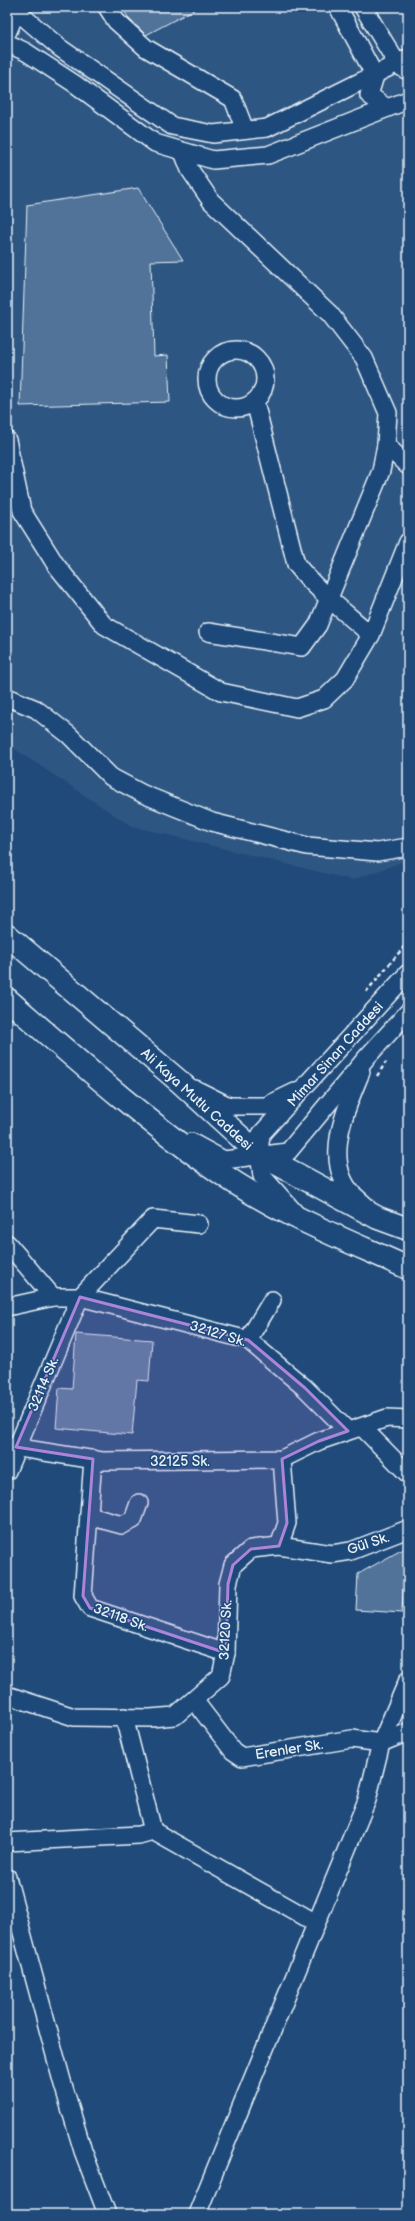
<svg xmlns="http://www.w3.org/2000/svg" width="415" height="2221" font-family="'Balsamiq Sans',sans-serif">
  <rect width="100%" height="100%" fill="#1f4a7a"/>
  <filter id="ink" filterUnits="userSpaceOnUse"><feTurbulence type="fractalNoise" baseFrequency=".025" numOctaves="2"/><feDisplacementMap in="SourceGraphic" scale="8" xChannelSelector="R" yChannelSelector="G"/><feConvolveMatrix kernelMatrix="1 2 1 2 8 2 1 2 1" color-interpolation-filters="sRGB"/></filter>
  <g filter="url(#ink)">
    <polygon fill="#2e5683" points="7,7 408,7 408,860 352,880 131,826 7,744"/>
    <g fill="#517399" stroke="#e8f1f8">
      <polygon points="122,7 199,7 146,35 129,19"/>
      <polygon points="138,188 183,260 151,261 154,356 168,355 170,402 20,406 27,205"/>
      <polygon points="76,1334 152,1340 149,1381 137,1380 132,1435 56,1428 59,1388 72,1389"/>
      <polygon points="405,1548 402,1613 356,1610 358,1574"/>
    </g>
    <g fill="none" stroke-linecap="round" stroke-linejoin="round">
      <g stroke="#e8f1f8" stroke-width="20">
        <g id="minor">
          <polyline points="107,7 116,21 146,48 233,99 245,130"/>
          <polyline points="342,7 339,9 375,76 369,95 387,108"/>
          <polyline points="363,7 398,65 406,70"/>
          <polyline points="13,8 60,48 172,126 213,134 267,128 408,58"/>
          <polyline points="7,33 14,17 13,7"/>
          <polyline points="7,43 26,52 75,84 155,143 213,160 268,155 408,100"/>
          <polyline points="183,152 190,170 211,201 330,314 364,358 388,413 386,445 381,471 318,625 302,647 208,632"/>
          <circle cx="236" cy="379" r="29"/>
          <path d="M255 402 296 564C317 591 345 612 371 635"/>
          <polyline points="7,440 22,511 56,565 104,625 221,692 297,708 324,699 345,679 371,635 408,542"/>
          <polyline points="386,445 408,466"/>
          <polyline points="7,697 36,709 69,735 111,777 143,794 212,822 307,846 377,852 408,847"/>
          <path d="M361 1072C347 1106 323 1157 350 1191 355 1197 361 1201 366 1206"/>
          <polyline points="195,1089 229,1106 266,1106 295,1092"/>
          <polyline points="191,1142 224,1160 288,1152 367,1057 408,1012"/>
          <polyline points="295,1213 262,1176 259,1154 261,1134 408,973"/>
          <polyline points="7,1243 53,1297"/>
          <polyline points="7,1307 53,1297 80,1297 248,1340 305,1388 348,1431"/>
          <polyline points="248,1340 272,1300"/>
          <polyline points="362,1427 408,1474"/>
          <polyline points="7,1446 102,1461 282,1459 319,1441 387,1418 408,1419"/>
          <polyline points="93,1459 83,1596 90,1608 226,1653"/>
          <polyline points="7,1471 80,1297 153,1219 199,1224"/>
          <polyline points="89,1516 122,1525 133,1520 139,1503"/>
          <polyline points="279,1546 287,1523 282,1459"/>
          <polyline points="7,1695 74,1717 150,1718 175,1716 221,1676 226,1653 228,1584 233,1565 251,1549 279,1546 332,1554 351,1551 408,1529"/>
          <polyline points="194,1700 233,1751 242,1757 352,1739 381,1743 408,1732"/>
          <polyline points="124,1717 153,1831"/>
          <polyline points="7,1842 139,1835 153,1831 316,1923"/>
          <polyline points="7,1877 62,2081 83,2151 107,2214"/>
          <polyline points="197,2214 367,1800 381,1743 408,1680"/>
        </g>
      </g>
      <g stroke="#e8f1f8" stroke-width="25">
        <g id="major">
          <polyline points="7,935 180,1082 259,1154 378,1218 408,1229"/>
          <path d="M7 999C76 1059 144 1120 219 1172 277 1213 344 1239 408 1268"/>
        </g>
      </g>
      <g stroke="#e8f1f8" stroke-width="2.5" stroke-dasharray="4 3" stroke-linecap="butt">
        <polyline points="366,992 408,942"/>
        <polyline points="377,1076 386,1062"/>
      </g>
      <use href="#minor" stroke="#1f4a7a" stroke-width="17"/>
      <use href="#major" stroke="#1f4a7a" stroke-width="22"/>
    </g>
  </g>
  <path fill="#ac85d9" fill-opacity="0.2" stroke="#ac85d9" stroke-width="3" stroke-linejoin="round" d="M80 1297 248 1340 305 1388 348 1431 319 1441 282 1459 287 1523 279 1546 251 1549 233 1565 228 1584 226 1653 90 1608 83 1596 93 1459 16 1447Z"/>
  <g text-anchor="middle" stroke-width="3" stroke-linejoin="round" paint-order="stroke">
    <g font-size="14" fill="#e8f1f8" stroke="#1f4a7a">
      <text transform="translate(335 1054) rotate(-48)" y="5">Mimar Sinan Caddesi</text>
      <text transform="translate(197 1099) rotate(42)" y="5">Ali Kaya Mutlu Caddesi</text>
      <text transform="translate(218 1333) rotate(17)" y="5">32127 Sk.</text>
      <text transform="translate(43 1384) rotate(-67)" y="5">32114 Sk.</text>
      <text x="180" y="1466">32125 Sk.</text>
      <text transform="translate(368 1543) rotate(-18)" y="5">Gül Sk.</text>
      <text transform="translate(121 1617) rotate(20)" y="5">32118 Sk.</text>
      <text transform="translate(225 1630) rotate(-87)" y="5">32120 Sk.</text>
      <text transform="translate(289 1749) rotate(-9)" y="5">Erenler Sk.</text>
    </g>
  </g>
  <rect width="415" height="2221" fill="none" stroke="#1f4a7a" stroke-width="24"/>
  <rect x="12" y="12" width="391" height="2197" fill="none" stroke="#e8f1f8" stroke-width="1.5" filter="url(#ink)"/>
</svg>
